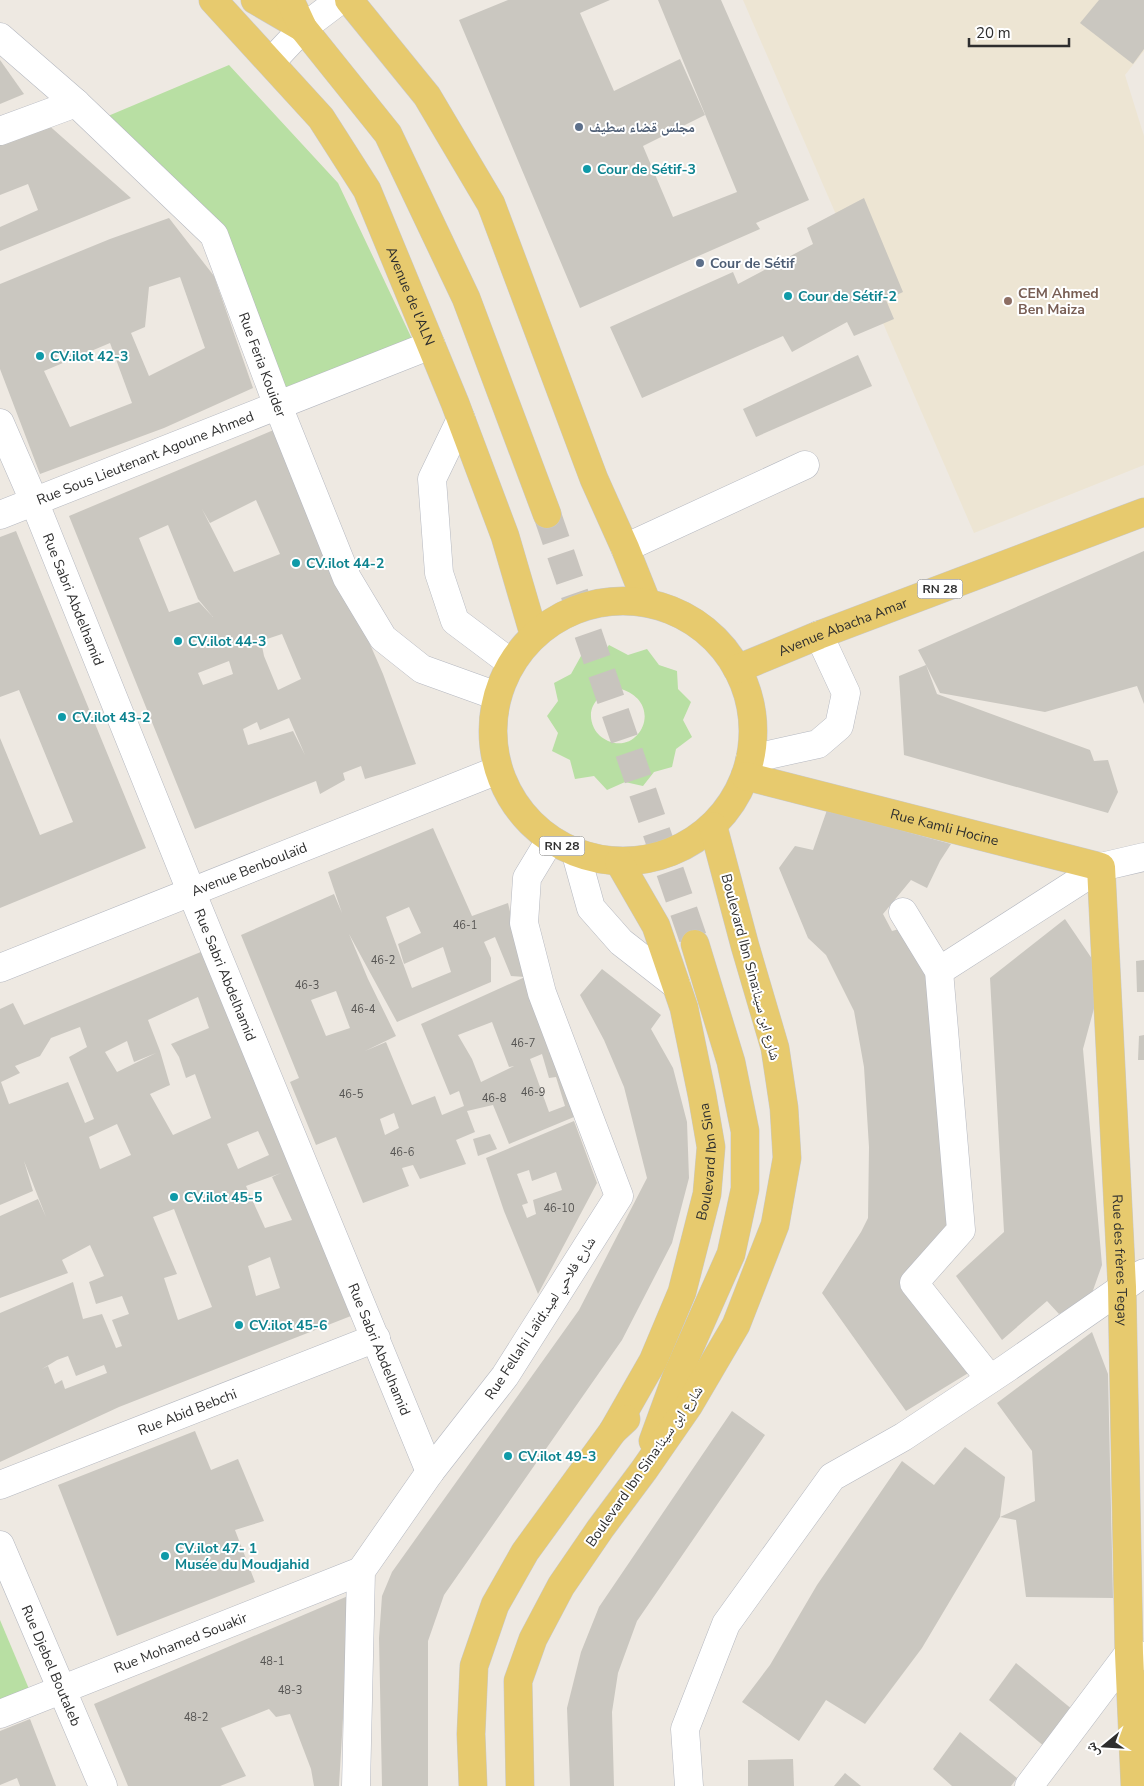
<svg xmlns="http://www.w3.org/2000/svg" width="1144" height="1786" font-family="'Nunito Sans','Noto Naskh Arabic',sans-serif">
  <rect width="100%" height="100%" fill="#eee9e2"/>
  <polygon fill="#ede5d3" points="743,0 1144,0 1144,51 1125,75 1144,136 1144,465 974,533"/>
  <g fill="#b8dfa3" fill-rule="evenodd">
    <polygon points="229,65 338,183 413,341 278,399 214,235 108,116"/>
    <path d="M609 645 628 655 647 649 659 665 677 671 678 689 691 702 683 720 692 737 676 749 672 767 654 772 643 786 625 782 607 790 594 776 575 779 570 760 552 751 558 733 547 716 558 701 554 683 571 674 581 656 599 659ZM621 689C665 703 640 755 608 741 602 738 597 734 594 728 584 707 600 691 621 689Z"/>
    <polygon points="0,1620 29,1689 0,1701"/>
  </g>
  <g fill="#cac7c0" fill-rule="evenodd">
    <polygon points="508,0 610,0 580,13 614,91 680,59 705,115 643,146 673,217 737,192 658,0 721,0 809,200 756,223 760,229 580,308 459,20"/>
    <polygon points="1099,0 1144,0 1144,49 1133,64 1080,23"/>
    <polygon points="0,60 24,94 0,104"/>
    <polygon points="45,122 131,198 0,251 0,227 38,210 28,184 0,195 0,140"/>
    <polygon points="864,198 903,292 886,300 894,319 854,336 847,322 792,352 783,336 642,398 610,327 733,272 738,284 813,244 807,228"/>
    <path d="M169 218 214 276 253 388 164 428 40 474 0 369V284L110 239ZM180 277 205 348 149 376 131 333 145 327 149 287ZM110 343 132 403 70 427 44 371Z"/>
    <polygon points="858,355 872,386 756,437 743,409"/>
    <path d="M276 429 383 674 416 764 365 779 361 766 343 773 345 780 320 794 316 781 195 829 69 516ZM256 500 280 554 234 572 202 509 210 523ZM168 525 198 599 213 617 199 602 169 612 139 538ZM282 634 301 679 278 690 264 656 261 641ZM229 661 233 674 203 685 198 673ZM289 718 305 755 293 731 248 745 243 729 257 722 260 730Z"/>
    <polygon points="16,531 146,848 0,908 0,738 40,835 73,822 19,690 0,697 0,537"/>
    <polygon points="1144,551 1144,704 1137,686 1045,712 940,693 926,665 937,694 1090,750 1094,761 1108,760 1118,792 1108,813 904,755 899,676 926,665 918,650"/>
    <polygon points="827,810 951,844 940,861 927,888 911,880 883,914 892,931 906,927 934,981 951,1228 907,1275 970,1372 906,1411 822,1293 861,1232 868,1218 869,1147 864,1067 854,1011 826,955 808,938 779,868 795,846 813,850"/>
    <path d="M433 828 472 916 508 903 525 977 511 976 495 937 484 942 491 958V982L397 1022 349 934 368 979 396 1036 365 1051 386 1042 412 1105 435 1096 442 1115 464 1106 459 1091 450 1095 421 1024 525 977 549 1052 552 1051 574 1117 509 1144 493 1105 467 1111 475 1132 456 1140 466 1164 420 1179 413 1165 402 1168 409 1186 363 1203 336 1137 316 1145 290 1082 299 1078 241 935 334 894 342 913 328 872ZM409 907 421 933 398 944 404 964 443 947 451 972 412 988 386 917ZM336 991 350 1028 326 1036 311 1000ZM492 1022 509 1067 514 1066 481 1082 472 1059 458 1035ZM542 1054 549 1078 556 1077 565 1106 549 1112 530 1059ZM394 1113 399 1128 385 1135 380 1119Z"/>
    <polygon points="1065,919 1103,975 1083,1049 1102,1265 1091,1296 1059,1314 1047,1301 1002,1340 956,1276 1004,1232 990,978"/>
    <path d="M208 949 356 1314 119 1407 0 1462V1313L73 1282 83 1319 102 1314 116 1348 122 1346 112 1320 129 1314 122 1296 96 1304 89 1282 104 1276 90 1245 62 1260 68 1273 0 1298V1216L38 1199 46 1217 24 1161 33 1191 0 1205V1009L13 1003 24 1025ZM198 997 209 1028 171 1044 179 1057 186 1078 195 1074 211 1118 173 1135 150 1094 170 1085 160 1051 148 1020ZM80 1027 87 1047 69 1057 94 1119 85 1123 68 1082 9 1104 1 1082 20 1073 15 1066 40 1056 51 1038ZM127 1041 134 1062 156 1053 117 1072 105 1052ZM117 1124 131 1155 100 1169 89 1137ZM258 1131 269 1155 238 1169 227 1144ZM281 1173 272 1177 292 1220 265 1228 246 1186ZM174 1209 212 1307 178 1320 164 1278 177 1274 153 1217ZM270 1257 280 1288 256 1296 248 1266ZM68 1356 76 1376 104 1365 107 1373 65 1389 62 1380 55 1384 48 1366 42 1369 57 1360Z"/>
    <polygon points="1144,960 1144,992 1137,992 1136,961"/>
    <polygon points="602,969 661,1015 651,1029 673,1068 687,1122 689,1178 672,1243 622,1340 444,1595 428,1641 428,1786 382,1786 379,1638 382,1596 392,1572 579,1310 647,1178 624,1087 604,1040 580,995"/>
    <polygon points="1144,1035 1144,1060 1138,1060 1139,1036"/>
    <path d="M574 1121 597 1183 538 1294 504 1211 486 1158ZM529 1170 532 1181 556 1172 562 1190 533 1200 536 1214 527 1218 522 1205 528 1203 517 1174Z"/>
    <polygon points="490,1134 497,1149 478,1156 473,1139"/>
    <polygon points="1092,1332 1108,1374 1113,1598 1026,1597 1016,1520 1000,1517 1035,1501 1032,1451 997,1403"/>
    <polygon points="732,1411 765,1435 637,1621 618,1673 612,1712 614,1786 570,1786 567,1708 581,1652 599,1607"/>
    <polygon points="195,1431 211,1470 238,1459 264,1521 235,1530 255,1582 117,1636 58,1485"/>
    <polygon points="965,1447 1005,1477 1000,1517 922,1648 865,1724 826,1700 799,1741 742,1702 770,1665 817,1585 902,1461 934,1485"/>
    <polygon points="348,1596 349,1617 339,1786 314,1786 311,1769 290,1714 276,1717 269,1709 221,1728 246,1776 220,1786 128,1786 94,1704"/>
    <polygon points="1016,1663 1073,1710 1045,1747 989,1700"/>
    <polygon points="30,1719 56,1786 20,1786 17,1778 0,1785 0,1731"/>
    <polygon points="960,1732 1017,1778 1011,1786 952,1786 933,1769"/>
    <polygon points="793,1759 794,1786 748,1786 748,1760"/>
    <polygon points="845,1773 861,1786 834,1786"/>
  </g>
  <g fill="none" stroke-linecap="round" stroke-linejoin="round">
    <polyline stroke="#c8c4be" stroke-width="28" stroke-dasharray="28 14" stroke-linecap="butt" points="547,514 695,944"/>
    <g stroke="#b5b8c0" stroke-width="29">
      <g id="minor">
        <path id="s1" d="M0 37 76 103 214 235 278 406 347 578 383 638 422 669 497 696"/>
        <polyline points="271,62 303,28 340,0"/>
        <polyline points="0,131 76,103"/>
        <polyline points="461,419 432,479 439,573 455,621 511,663"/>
        <path id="s2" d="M0 423 34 501 191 891 430 1472"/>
        <path id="s3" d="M0 515 431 345"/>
        <polyline points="625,548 805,465"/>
        <polyline points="750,759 818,744 839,726 846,693 819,635"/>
        <polyline points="576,854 591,908 621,942 676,985"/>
        <polyline points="903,912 939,971 961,1230 914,1283 990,1379"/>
        <path id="s4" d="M0 968 498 770"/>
        <polyline points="939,971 1101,867 1144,857"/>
        <path id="s5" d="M0 1485 376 1338"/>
        <path id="s6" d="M0 1545 103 1786"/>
        <path id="s7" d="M0 1714 361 1571"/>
        <polyline points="356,1786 361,1571 430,1472 505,1376 619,1196 542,993 524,923 527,878 550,840"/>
        <polyline points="689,1786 685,1729 726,1624 832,1477 903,1437 1007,1368 1144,1273"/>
        <polyline points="1029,1786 1129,1653 1144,1656"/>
      </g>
    </g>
    <g stroke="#c9c9c9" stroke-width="29">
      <g id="major">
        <path id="s8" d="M213 0 321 118 367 190 455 403 505 536 534 635"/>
        <polyline points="255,0 303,28"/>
        <polyline points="290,0 303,28 388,134 466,298 547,514"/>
        <polyline points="349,0 427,96 491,204 594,479 625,548 647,603"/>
        <circle cx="623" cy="731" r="130"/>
        <path id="s9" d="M737 669 819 635 1144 512"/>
        <path id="s10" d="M745 776 1101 867 1122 1287 1129 1653 1135 1786"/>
        <path id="s11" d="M613 1431 653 1361 682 1292 707 1194 711 1147 702 1095 684 1008 656 926 619 862"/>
        <polyline points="653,1441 676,1378 731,1254 745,1189 745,1131 731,1062 695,944"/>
        <polyline points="473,1786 471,1734 474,1666 495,1605 525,1552 613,1431 626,1419"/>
        <polyline points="520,1786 518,1681 533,1639 561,1586 600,1529 644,1470 689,1405 736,1325 775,1225 787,1158 784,1108 775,1048 745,946 713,826"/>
      </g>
    </g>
    <use href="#minor" stroke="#fff" stroke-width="28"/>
    <use href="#major" stroke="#e7ca6e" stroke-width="28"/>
  </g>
  <g fill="#5c6f8a" stroke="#fff" stroke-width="2">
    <circle cx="579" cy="127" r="5"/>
    <circle cx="700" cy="263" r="5"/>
  </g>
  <g fill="#0f9aa8" stroke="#fff" stroke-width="2">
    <circle cx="587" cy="169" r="5"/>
    <circle cx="788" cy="296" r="5"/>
    <circle cx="40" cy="356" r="5"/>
    <circle cx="296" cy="563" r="5"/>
    <circle cx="178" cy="641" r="5"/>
    <circle cx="62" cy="717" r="5"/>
    <circle cx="174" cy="1197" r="5"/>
    <circle cx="239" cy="1325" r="5"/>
    <circle cx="508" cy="1456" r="5"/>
    <circle cx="165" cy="1556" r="5"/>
  </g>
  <circle fill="#8d6e63" stroke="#fff" stroke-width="2" cx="1008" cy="301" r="5"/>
  <g text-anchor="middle" stroke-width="4" stroke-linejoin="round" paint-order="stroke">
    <g font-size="11" fill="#555452">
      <text x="465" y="929">46-1</text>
      <text x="383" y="964">46-2</text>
      <text x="307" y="989">46-3</text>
      <text x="363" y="1013">46-4</text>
      <text x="523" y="1047">46-7</text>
      <text x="533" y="1096">46-9</text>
      <text x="351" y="1098">46-5</text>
      <text x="494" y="1102">46-8</text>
      <text x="402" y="1156">46-6</text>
      <text x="559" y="1212">46-10</text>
      <text x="272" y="1665">48-1</text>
      <text x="290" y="1694">48-3</text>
      <text x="196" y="1721">48-2</text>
    </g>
    <g fill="#fff" stroke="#6d6d6d" stroke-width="1">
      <rect x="917.5" y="579.5" width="45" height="19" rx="4"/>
      <rect x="539.5" y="836.5" width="45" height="19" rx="4"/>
    </g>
    <g font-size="12" font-weight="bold" fill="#2e2e2e">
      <text x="940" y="593">RN 28</text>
      <text x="562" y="850">RN 28</text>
    </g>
    <g font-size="14" font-weight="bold" fill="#4e5e75" stroke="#fff" text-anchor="start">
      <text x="589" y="132">مجلس قضاء سطيف</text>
      <text x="710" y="268">Cour de Sétif</text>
    </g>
    <g font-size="14" font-weight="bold" fill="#0d838f" stroke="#fff" text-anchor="start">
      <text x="597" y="174">Cour de Sétif-3</text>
      <text x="798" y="301">Cour de Sétif-2</text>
      <text x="50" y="361">CV.ilot 42-3</text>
      <text x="306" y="568">CV.ilot 44-2</text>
      <text x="188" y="646">CV.ilot 44-3</text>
      <text x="72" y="722">CV.ilot 43-2</text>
      <text x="184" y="1202">CV.ilot 45-5</text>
      <text x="249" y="1330">CV.ilot 45-6</text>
      <text x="518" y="1461">CV.ilot 49-3</text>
      <text x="175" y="1553">CV.ilot 47- 1<tspan x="175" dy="16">Musée du Moudjahid</tspan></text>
    </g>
    <g font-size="14" font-weight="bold" fill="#785e54" stroke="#fff" text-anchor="start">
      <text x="1018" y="298">CEM Ahmed<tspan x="1018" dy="16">Ben Maiza</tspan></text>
    </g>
    <g font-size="14" fill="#2e2e2e" stroke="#fff">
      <text dy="5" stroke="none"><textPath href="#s8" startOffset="360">Avenue de l'ALN</textPath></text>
      <text dy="5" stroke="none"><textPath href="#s1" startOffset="430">Rue Feria Kouider</textPath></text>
      <text dy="5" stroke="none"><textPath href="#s3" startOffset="156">Rue Sous Lieutenant Agoune Ahmed</textPath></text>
      <text dy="5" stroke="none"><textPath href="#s2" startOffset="191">Rue Sabri Abdelhamid</textPath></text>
      <text dy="5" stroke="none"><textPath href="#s9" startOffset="114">Avenue Abacha Amar</textPath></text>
      <text dy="5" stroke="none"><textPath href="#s10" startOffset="206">Rue Kamli Hocine</textPath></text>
      <text dy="5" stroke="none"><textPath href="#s4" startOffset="268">Avenue Benboulaïd</textPath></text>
      <text transform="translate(751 967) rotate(75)" y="5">Boulevard Ibn Sina:شارع ابن سينا</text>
      <text dy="5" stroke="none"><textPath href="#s2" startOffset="596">Rue Sabri Abdelhamid</textPath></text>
      <text dy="5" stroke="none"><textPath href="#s11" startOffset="289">Boulevard Ibn Sina</textPath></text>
      <text dy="5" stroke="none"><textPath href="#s10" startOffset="761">Rue des frères Tegay</textPath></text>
      <text transform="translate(540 1318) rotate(-57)" y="5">Rue Fellahi Laïd;شارع فلاحي لعيد</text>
      <text dy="5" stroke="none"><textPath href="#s2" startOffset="1001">Rue Sabri Abdelhamid</textPath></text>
      <text dy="5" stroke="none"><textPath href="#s5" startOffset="201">Rue Abid Bebchi</textPath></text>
      <text transform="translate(644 1466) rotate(-55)" y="5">Boulevard Ibn Sina:شارع ابن سينا</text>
      <text dy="5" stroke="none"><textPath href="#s7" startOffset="194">Rue Mohamed Souakir</textPath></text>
      <text dy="5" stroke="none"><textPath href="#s6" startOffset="131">Rue Djebel Boutaleb</textPath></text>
    </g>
  </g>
  <g transform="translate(1104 1746) rotate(252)" stroke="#ffffff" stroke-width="4" paint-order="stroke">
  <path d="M0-4L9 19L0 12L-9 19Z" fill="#2e2e2e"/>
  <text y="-8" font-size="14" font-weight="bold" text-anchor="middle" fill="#2e2e2e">ش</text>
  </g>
  <path d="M969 38v8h100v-8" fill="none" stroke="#2e2e2e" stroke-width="2.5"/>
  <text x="976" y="38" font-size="15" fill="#2e2e2e" stroke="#ffffff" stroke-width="4" paint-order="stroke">20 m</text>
</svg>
